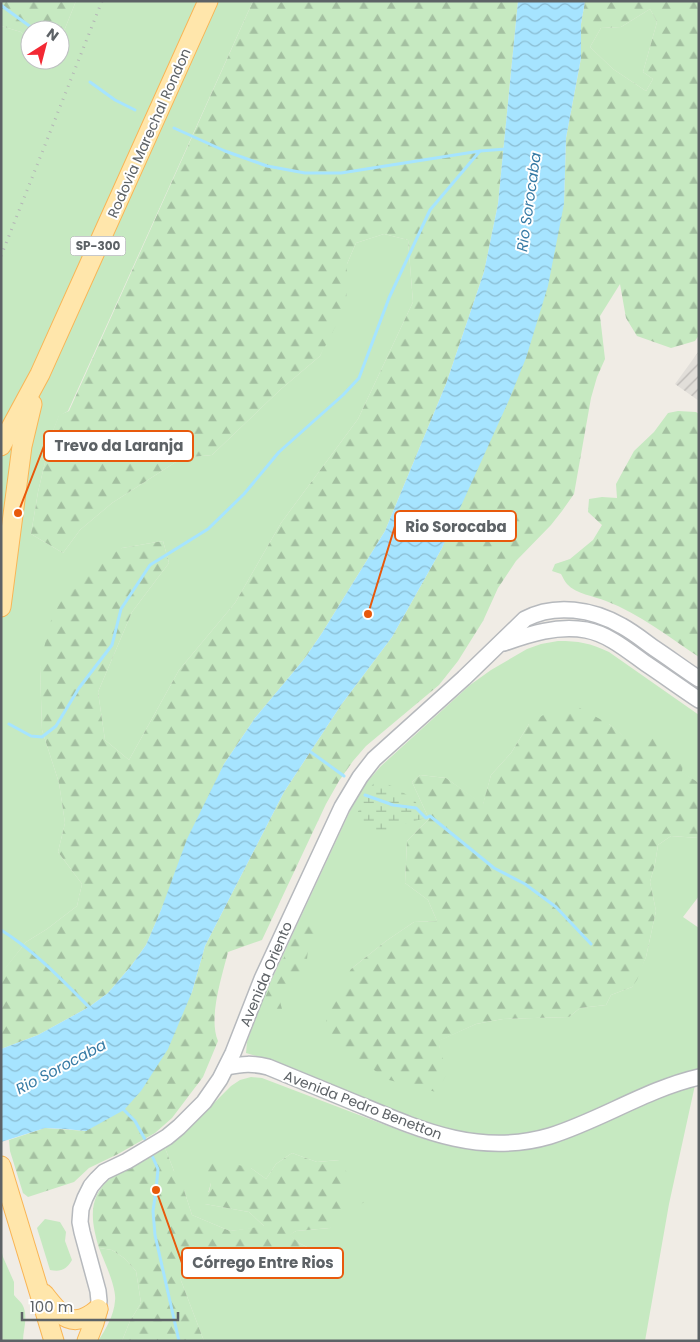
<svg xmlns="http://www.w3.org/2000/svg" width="700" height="1342" font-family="Poppins,sans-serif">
  <defs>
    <pattern id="industrial-furrows" width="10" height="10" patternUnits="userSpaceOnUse" patternTransform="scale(1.25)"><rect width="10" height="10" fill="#e1ded9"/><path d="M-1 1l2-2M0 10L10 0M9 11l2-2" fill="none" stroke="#bab7b4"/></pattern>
    <pattern id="forest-firs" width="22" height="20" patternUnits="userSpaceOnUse" patternTransform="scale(1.25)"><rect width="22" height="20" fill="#c6e9c1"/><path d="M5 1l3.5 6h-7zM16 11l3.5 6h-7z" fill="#a4c0a1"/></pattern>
    <pattern id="wetland-marsh" width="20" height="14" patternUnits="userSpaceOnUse" patternTransform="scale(1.25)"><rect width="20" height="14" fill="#c6e9c1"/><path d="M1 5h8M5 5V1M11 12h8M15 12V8" fill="none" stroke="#a4c0a1"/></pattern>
    <pattern id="water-waves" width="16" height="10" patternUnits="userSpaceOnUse" patternTransform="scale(1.25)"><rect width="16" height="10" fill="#a6e4ff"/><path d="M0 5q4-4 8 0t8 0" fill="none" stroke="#8abcd2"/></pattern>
  </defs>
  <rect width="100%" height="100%" fill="#f0ece5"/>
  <polygon fill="url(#industrial-furrows)" points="699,351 699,401 675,384"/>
  <g fill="#c6e9c1">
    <polygon points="76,1 253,1 68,411 59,416 47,446 46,458 38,492 31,534 63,553 80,530 112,503 182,458 212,455 280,390 320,356 347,294 347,264 356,243 384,234 408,240 413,302 358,419 281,523 235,603 179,670 129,760 105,740 98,692 132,612 169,563 163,541 122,548 40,667 42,730 59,783 65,823 58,852 82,884 77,906 47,929 26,942 1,974 1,26 21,32 30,40 30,60 60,60 60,41"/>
    <polygon points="650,9 657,22 643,72 653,79 646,91 613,69 590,47 601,28 621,27"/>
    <path d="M558 641C579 641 590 643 609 652L699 715V783L630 742 609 724H529L511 753 491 775 483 805 446 778 420 775 412 782 429 819 407 841 405 883 428 900 437 921 414 922 386 941 351 969 440 1049 438 1041 476 1024 503 1019 569 1017 580 1008 606 1005 611 995 632 987 646 957 656 911 650 882 655 864 658 845 671 836 699 838V896L683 917 699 928V1069C646 1081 599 1113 547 1128 480 1148 426 1124 365 1099 333 1086 302 1073 270 1060L246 1053 247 1042 264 996 350 811 367 782 381 766 470 685 491 670 527 649 541 644Z"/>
    <polygon points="251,1077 262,1078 409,1134 431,1141 466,1149 502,1151 523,1149 589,1129 658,1098 695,1085 669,1204 645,1341 204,1341 180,1278 181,1264 198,1259 223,1277 276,1267 320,1272 321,1254 299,1243 289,1235 296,1231 330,1228 340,1196 339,1160 317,1162 292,1153 276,1164 266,1179 251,1168 211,1183 205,1204 249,1212 265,1227 230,1231 192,1215 184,1190 174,1171 165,1148 181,1136 231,1086 240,1080"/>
    <path d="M45 1219 60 1222 66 1232 65 1241 72 1260C66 1270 61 1272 50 1270L37 1228Z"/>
    <path d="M99 1248 112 1250 124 1258 136 1271 141 1303 130 1321 122 1341H98C106 1329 114 1315 115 1301 117 1288 104 1261 99 1248Z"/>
    <path d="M1 1249 3 1257 14 1282V1295C16 1298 20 1301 22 1304 29 1316 23 1329 23 1341H1Z"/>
  </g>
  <g fill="url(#forest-firs)" fill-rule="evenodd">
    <polygon points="1,1 76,1 60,41 60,30 30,30 30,40 21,32 1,26"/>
    <polygon points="253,1 518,1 498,204 484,272 446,384 385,531 322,633 305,658 255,718 224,764 146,945 131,966 108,993 89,1007 38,1035 1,1049 1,974 2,972 26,942 47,929 77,906 82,884 58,852 65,823 59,783 42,730 40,667 49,625 65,591 94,564 122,548 163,541 169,563 132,612 98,692 105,740 129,760 179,670 235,603 281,523 358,419 413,302 408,240 384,234 356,243 347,264 347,294 341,316 320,356 280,390 212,455 182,458 112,503 80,530 63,553 31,534 38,492 46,458 47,446 59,415 69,411"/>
    <path d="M585 1H699V335L695 341 671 348 637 336 626 318 620 284 600 316 605 359 597 377 591 398 574 494 562 511 551 525 516 561 498 588 483 621 458 661 439 685 366 746 353 761 339 781 326 804 262 940 228 952C222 976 208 1018 218 1041L203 1077 172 1118 155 1133 118 1154 89 1168 74 1182 28 1197 23 1193 10 1151 9 1140 45 1128 86 1131 192 992 205 946 284 792 341 705 392 637 442 548 564 204 566 138 581 58V24ZM650 9 657 22 643 72 653 79 646 91 613 69 590 47 601 28 621 27Z"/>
    <path d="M678 411 696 412 699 414V657C669 637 640 614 606 601 594 596 576 594 567 584 564 581 563 577 561 574L552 571 555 564 570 559 593 540 602 525 588 512 589 499 602 497 617 498 616 484 634 451 654 432 668 413Z"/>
    <polygon points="576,706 609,724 630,741 649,735 684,757 682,772 699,783 699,838 671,836 658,845 655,864 650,882 656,911 646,957 637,980 632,987 611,995 606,1005 580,1008 569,1017 503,1019 476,1024 439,1041 440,1049 447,1074 436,1092 389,1080 338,1046 325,1032 327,1012 351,969 386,941 414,922 437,921 428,900 405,883 407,841 429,819 412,782 420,775 446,778 483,804 491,775 511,753 529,724 548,712"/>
    <path d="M310 925 320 928 323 936C308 944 307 950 307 967L278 994 282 1009 274 1015 265 1013 262 1004 299 926Z"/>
    <path d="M165 1148 174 1171 187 1176 184 1190 192 1215 230 1231 264 1226 249 1212 205 1204 198 1194 209 1192 211 1183 198 1173 210 1158 251 1168 266 1179 276 1164 292 1153 317 1162 340 1160 353 1184 340 1196 364 1202 330 1228 296 1231 290 1235 299 1243 321 1254 320 1272 276 1267 223 1277 198 1259 182 1264 180 1278 204 1341H122L130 1321 141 1303 136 1271 124 1258 112 1250 99 1248C91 1221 87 1197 111 1178Z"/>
  </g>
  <polygon fill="url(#wetland-marsh)" points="376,780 397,788 415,801 426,818 399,825 388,831 378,831 366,824 357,814 365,795"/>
  <polygon fill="url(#water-waves)" points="518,1 585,1 581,24 581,58 566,138 564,204 548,286 526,358 509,400 442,548 392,637 341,705 284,792 205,946 192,992 168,1049 141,1091 124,1110 86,1131 65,1129 45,1128 1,1142 1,1049 38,1035 89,1007 108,993 131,966 146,945 161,910 187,839 224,764 255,718 305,658 322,633 385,531 446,384 484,272 498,204"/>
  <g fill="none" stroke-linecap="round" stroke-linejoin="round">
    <g stroke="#a6e4ff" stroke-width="3">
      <polyline points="1,5 6,9 35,30"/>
      <polyline points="90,82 115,100 135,110"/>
      <polyline points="174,128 225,151 267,166 305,173 341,173 480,151 506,149"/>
      <polyline points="9,724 31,736 42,737 56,726 79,688 112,645 121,609 150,565 208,529 244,494 279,452 343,395 359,378 389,298 430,210 480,151"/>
      <polyline points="308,750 344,776"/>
      <polyline points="365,795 393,805 416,808 426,818 430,816 494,868 525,884 556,907 591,944"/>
      <path d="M1 930C35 951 63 981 91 1009"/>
      <polyline points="122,1108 135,1121 147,1143"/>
      <polyline points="150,1151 158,1169 156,1190 153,1211 155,1235 179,1341"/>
    </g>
    <g stroke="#b6b9bd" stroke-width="18">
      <g id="minor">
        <path d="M504 643C530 634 557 625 586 630 608 634 627 650 645 663 663 675 681 688 699 700"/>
        <path d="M227 1067C243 1064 252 1063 268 1067 300 1080 331 1093 363 1106 425 1132 482 1156 550 1136 601 1120 647 1089 699 1077"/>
        <path d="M98 1309 99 1301 98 1291 82 1232 80 1222 81 1209 85 1198 91 1186 97 1179 104 1172 127 1161 167 1137 179 1127 204 1102 220 1079 233 1053 262 979 342 807 360 777 374 759 464 678 525 619C555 603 593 609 622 626 633 632 643 640 654 648 669 658 684 669 699 679"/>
      </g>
    </g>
    <g stroke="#f9b555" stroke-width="21">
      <g id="major">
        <polyline points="1,446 40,374 208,1"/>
        <polyline points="1,607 22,446 32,404"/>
        <polyline points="1,1166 54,1341"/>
        <path d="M44 1294C61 1316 72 1331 98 1309"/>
        <polyline points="87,1341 94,1323 98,1309"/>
      </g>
    </g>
    <use href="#minor" stroke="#fff" stroke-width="15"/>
    <use href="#major" stroke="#ffe6ab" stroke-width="19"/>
    <polyline stroke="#b4b5b6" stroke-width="3" stroke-dasharray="1 6" stroke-linecap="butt" points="1,256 102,1"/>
  </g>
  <g text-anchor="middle" stroke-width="4" stroke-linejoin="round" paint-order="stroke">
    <rect fill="#fff" stroke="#8e9194" stroke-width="1" x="70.5" y="236.5" width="55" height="19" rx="4"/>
    <g font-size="12" font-weight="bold" fill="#5d6266">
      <text x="98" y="250">SP-300</text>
    </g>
    <g font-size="14" fill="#5d6266" stroke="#fff">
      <text transform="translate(149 133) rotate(-66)" y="5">Rodovia Marechal Rondon</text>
      <text transform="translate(266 974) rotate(-67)" y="5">Avenida Oriento</text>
      <text transform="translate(363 1105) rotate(21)" y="5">Avenida Pedro Benetton</text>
    </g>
    <g font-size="15" font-style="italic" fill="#377ba5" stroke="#fff">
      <text transform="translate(529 202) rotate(-82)" y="5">Rio Sorocaba</text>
      <text transform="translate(61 1067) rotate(-28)" y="5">Rio Sorocaba</text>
    </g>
  </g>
  <path fill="none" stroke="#e8590c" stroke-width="2" d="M18 513L44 446M368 614L395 526M156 1190L182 1263"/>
  <g fill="#e8590c" stroke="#fff" stroke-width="2">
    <circle cx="18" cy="513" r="5"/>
    <circle cx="368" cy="614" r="5"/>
    <circle cx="156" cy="1190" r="5"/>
  </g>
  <g fill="#fff" stroke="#e8590c" stroke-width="2">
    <rect x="44" y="431" width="149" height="30" rx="5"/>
    <rect x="395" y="511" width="121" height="30" rx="5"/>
    <rect x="182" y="1248" width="161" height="30" rx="5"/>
  </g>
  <g font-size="15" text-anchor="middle" font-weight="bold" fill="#5d6266">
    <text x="119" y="451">Trevo da Laranja</text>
    <text x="456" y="532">Rio Sorocaba</text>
    <text x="263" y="1268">Córrego Entre Rios</text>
  </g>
  <rect width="700" height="1342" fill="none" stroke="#5d6266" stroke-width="5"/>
  <g transform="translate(45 45) rotate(36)"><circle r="24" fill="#ffffff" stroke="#bec0c2"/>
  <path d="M0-4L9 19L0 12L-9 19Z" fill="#f32934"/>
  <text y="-8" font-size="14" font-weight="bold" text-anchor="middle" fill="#5d6266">N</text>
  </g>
  <path d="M22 1312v8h156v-8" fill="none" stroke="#5d6266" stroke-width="2.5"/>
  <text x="30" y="1312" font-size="15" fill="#5d6266" stroke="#ffffff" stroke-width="4" paint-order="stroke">100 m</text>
</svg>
